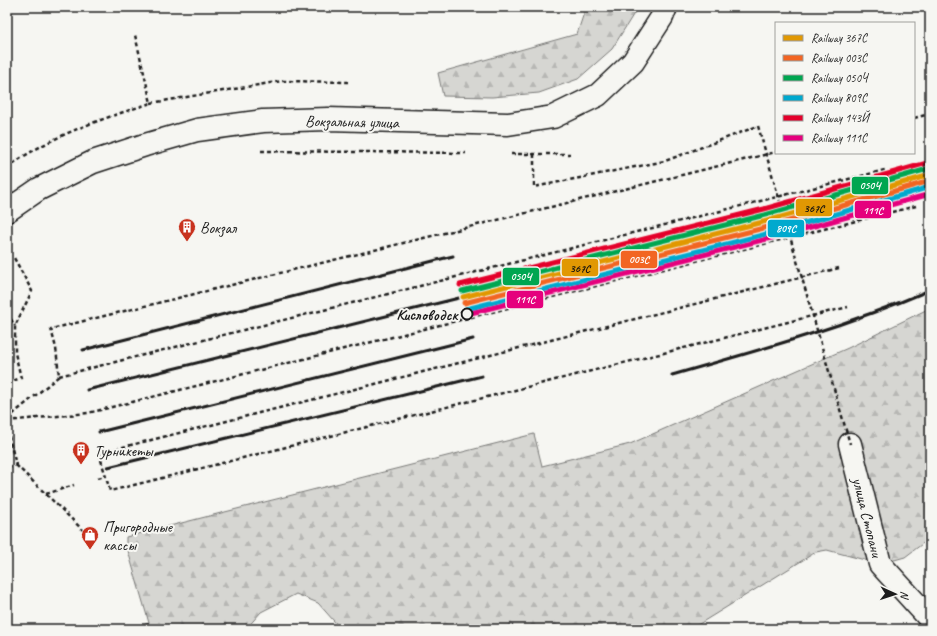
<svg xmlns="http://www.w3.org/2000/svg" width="937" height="636" font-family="Caveat,sans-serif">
  <defs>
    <pattern id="forest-firs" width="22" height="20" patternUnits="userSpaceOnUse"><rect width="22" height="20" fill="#d6d6d2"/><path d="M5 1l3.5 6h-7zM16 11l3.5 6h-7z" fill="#b7b7b4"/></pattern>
  </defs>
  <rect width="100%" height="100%" fill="#f6f6f2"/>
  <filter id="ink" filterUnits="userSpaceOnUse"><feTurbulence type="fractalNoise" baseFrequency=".025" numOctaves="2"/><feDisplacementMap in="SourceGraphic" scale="8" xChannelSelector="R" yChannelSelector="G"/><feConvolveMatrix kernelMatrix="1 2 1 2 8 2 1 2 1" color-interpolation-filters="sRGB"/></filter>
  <g filter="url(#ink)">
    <g fill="url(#forest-firs)" stroke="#797977">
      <polygon points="586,7 638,7 612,49 578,79 539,93 492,97 443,96 438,73 577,34"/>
      <polygon points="930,308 930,538 905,557 880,564 827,550 816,552 691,629 341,629 318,603 296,594 261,612 246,629 129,629 149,623 126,544 126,537 534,434 542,466 630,444 848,348"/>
    </g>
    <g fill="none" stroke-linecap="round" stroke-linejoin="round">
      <g stroke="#1c1c1c" stroke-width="25">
        <polyline id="minor" points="850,444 880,564 930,619"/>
      </g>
      <g stroke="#1c1c1c" stroke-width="25">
        <polyline id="secondary" points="7,211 39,189 93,162 145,145 197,130 263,121 328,119 508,124 553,117 598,95 633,62 662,17 666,7"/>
      </g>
      <g stroke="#1c1c1c" stroke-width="2.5" stroke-dasharray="4 3" stroke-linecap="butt">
        <polyline points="151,103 282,81 348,82"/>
        <polyline points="914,118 930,114"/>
        <polyline points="261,151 466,153"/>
        <polyline points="511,154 570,154"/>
        <polyline points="534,154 534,187 665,161 758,126"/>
        <path d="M7 168C51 135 99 120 151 103L135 35"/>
        <polyline points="839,268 99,453 110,491 848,307"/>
        <polyline points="7,313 15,326"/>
        <polyline points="59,376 885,170"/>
        <polyline points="7,383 21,378 15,353 15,326 32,291 13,256"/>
        <polyline points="7,419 59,376 56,348 51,329 776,152"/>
        <polyline points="7,421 88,413 916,206"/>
        <polyline points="7,429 16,465 7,467"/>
        <polyline points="16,465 89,536"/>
        <polyline points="98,478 105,476"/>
        <polyline points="46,494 74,485"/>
      </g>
      <use href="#minor" stroke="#f6f6f2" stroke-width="22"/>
      <use href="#secondary" stroke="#f6f6f2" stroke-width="22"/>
      <g stroke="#1c1c1c" stroke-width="3">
        <polyline points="83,350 453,256"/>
        <path d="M672 375C760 350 846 326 930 290"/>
        <polyline points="87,390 463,297"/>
        <polyline points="99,432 473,339"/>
        <polyline points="108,467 482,376"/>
      </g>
      <polyline stroke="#1c1c1c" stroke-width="2.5" stroke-dasharray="4 3" stroke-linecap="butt" points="758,126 850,444"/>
      <g stroke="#f6f6f2" stroke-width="8">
        <polyline id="rail-1" points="463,297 767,221 930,175"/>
      </g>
      <g stroke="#f6f6f2" stroke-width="8">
        <polyline id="rail-2" points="464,303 768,227 930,181"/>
      </g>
      <g stroke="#f6f6f2" stroke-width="8">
        <polyline id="rail-3" points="462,291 765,215 928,169"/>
      </g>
      <g stroke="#f6f6f2" stroke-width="8">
        <polyline id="rail-4" points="466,309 770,233 930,187"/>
      </g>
      <g stroke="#f6f6f2" stroke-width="8">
        <polyline id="rail-5" points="460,285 764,209 927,163"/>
      </g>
      <g stroke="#f6f6f2" stroke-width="8">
        <polyline id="rail-6" points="467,314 771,238 930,194"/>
      </g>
      <use href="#rail-1" stroke="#e19803" stroke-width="5"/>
      <use href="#rail-2" stroke="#f26522" stroke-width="5"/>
      <use href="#rail-3" stroke="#00a651" stroke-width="5"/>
      <use href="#rail-4" stroke="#00a9ce" stroke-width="5"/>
      <use href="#rail-5" stroke="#e4002b" stroke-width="5"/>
      <use href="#rail-6" stroke="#e5007d" stroke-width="5"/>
    </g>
  </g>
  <defs>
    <g id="building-pin" transform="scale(0.9)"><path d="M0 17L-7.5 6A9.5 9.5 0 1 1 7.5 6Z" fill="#c8321e" stroke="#f6f6f2"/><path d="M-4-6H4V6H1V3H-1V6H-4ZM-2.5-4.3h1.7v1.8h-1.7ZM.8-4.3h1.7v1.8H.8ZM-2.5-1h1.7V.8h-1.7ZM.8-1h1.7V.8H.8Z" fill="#fff"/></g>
    <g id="shop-pin" transform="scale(0.9)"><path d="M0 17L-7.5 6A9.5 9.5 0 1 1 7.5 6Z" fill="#c8321e" stroke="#f6f6f2"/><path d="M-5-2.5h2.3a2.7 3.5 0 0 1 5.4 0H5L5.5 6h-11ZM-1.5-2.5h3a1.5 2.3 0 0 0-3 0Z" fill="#fff"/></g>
  </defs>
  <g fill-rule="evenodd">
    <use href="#building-pin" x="187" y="227"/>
    <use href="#building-pin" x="81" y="450"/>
    <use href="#shop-pin" x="90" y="535"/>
  </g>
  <circle fill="#f6f6f2" stroke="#1c1c1c" stroke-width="2" cx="467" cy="314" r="5.5"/>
  <g text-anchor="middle" stroke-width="4" stroke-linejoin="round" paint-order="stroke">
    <g font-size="16" fill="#1c1c1c" stroke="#f6f6f2">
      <text transform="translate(352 121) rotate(1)" y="6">Вокзальная улица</text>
      <text transform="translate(868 517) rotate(76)" y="6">улица Стопани</text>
    </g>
    <g font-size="16" fill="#1c1c1c" stroke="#f6f6f2" text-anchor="start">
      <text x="200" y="233">Вокзал</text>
      <text x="94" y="456">Турникеты</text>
      <text x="103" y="532">Пригородные<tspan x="103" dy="18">кассы</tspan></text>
    </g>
    <g font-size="16" font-weight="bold" fill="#1c1c1c" stroke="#f6f6f2" text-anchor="end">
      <text x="458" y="320">Кисловодск</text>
    </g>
  </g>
  <g stroke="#f6f6f2" stroke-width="1.5">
    <rect x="851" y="176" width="38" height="19" rx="4" fill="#00a651"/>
    <rect x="795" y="198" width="38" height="19" rx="4" fill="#e19803"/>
    <rect x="854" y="200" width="38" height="19" rx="4" fill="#e5007d"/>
    <rect x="767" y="219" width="38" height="19" rx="4" fill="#00a9ce"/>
    <rect x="620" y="250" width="38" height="19" rx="4" fill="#f26522"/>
    <rect x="561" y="258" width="38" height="19" rx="4" fill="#e19803"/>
    <rect x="502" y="267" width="38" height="19" rx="4" fill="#00a651"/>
    <rect x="506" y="290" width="38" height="19" rx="4" fill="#e5007d"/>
  </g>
  <g font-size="11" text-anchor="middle" font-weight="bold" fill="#fff">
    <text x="870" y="189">050Ч</text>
    <text x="873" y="214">111С</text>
    <text x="786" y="232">809С</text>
    <text x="639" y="263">003С</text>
    <text x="521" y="280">050Ч</text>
    <text x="525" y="303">111С</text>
  </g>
  <g font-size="11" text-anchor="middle" font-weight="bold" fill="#111">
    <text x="814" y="212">367С</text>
    <text x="580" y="272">367С</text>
  </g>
  <rect width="937" height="636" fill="none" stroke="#f6f6f2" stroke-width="24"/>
  <rect x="12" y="12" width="913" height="612" fill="none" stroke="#1c1c1c" stroke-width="1.5" filter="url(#ink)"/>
  <rect x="775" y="22" width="140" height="132" fill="#f6f6f2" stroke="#9f9f9c"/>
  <rect x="783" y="35" width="20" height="6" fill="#e19803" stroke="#9f9f9c"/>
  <text x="811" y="42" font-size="12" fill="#1c1c1c">Railway 367С</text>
  <rect x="783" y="55" width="20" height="6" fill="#f26522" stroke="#9f9f9c"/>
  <text x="811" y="62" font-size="12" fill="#1c1c1c">Railway 003С</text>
  <rect x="783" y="75" width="20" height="6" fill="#00a651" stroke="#9f9f9c"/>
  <text x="811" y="82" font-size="12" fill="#1c1c1c">Railway 050Ч</text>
  <rect x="783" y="95" width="20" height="6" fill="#00a9ce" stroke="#9f9f9c"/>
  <text x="811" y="102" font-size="12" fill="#1c1c1c">Railway 809С</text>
  <rect x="783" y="115" width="20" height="6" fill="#e4002b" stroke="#9f9f9c"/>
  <text x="811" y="122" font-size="12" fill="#1c1c1c">Railway 143Й</text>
  <rect x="783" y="135" width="20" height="6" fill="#e5007d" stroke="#9f9f9c"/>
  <text x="811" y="142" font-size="12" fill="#1c1c1c">Railway 111С</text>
  <g transform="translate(895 594) rotate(93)" stroke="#f6f6f2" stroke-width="3" paint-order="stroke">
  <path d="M0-3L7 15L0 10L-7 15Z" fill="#1c1c1c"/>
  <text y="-6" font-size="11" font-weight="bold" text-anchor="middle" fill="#1c1c1c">N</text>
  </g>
</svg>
